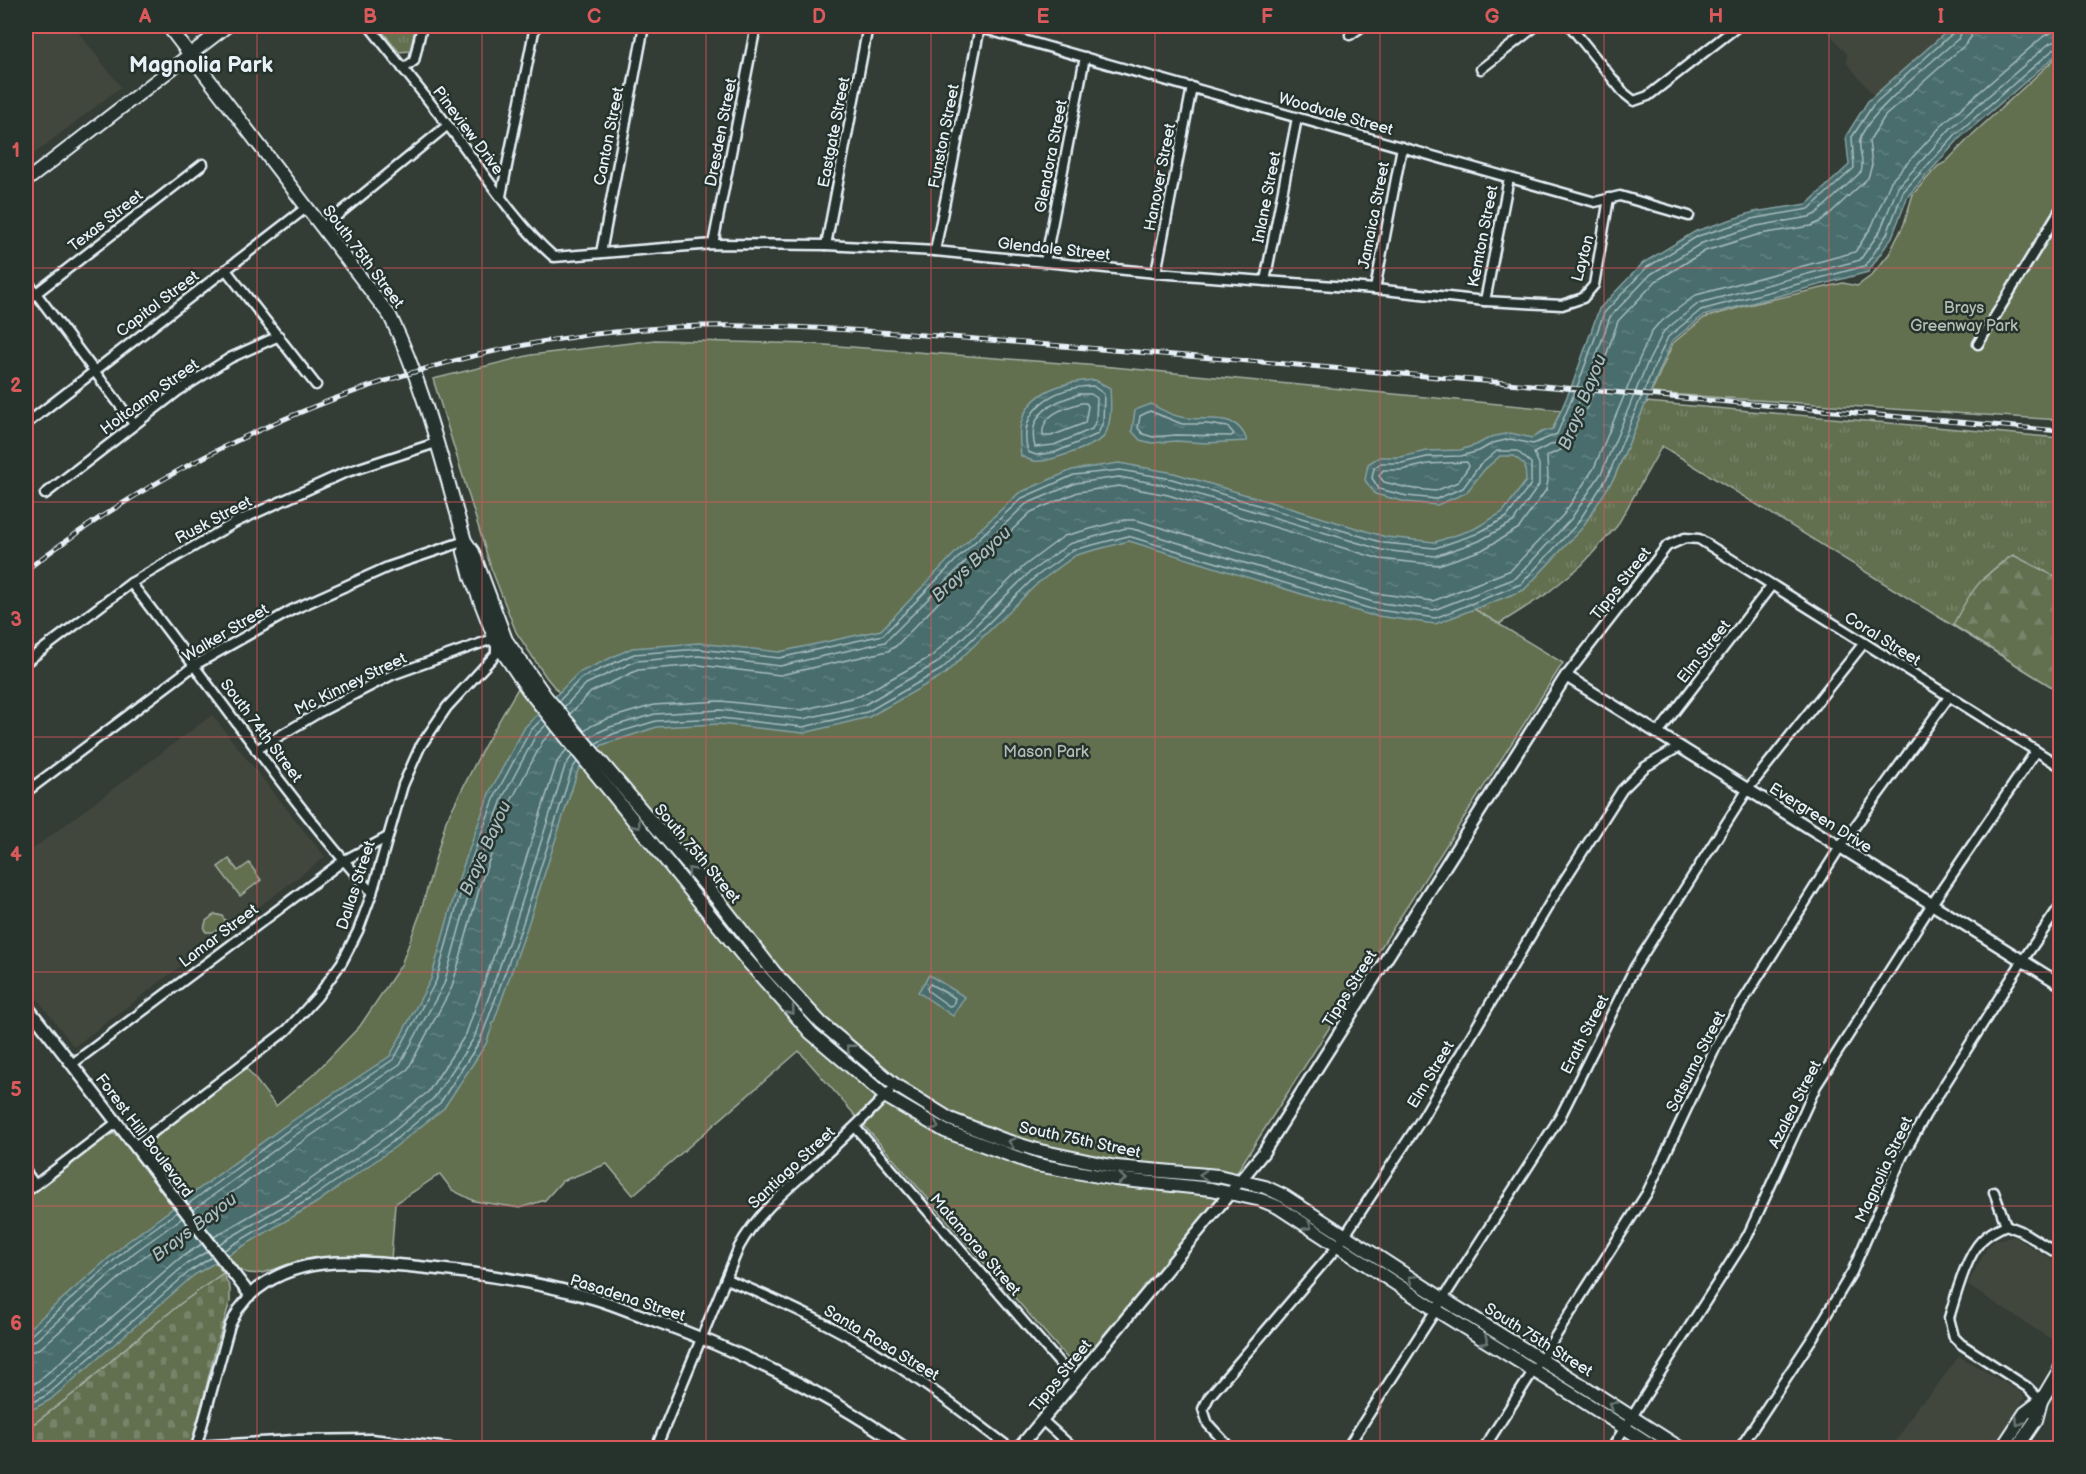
<svg xmlns="http://www.w3.org/2000/svg" width="2086" height="1474" font-family="'Balsamiq Sans',sans-serif">
  <defs>
    <pattern id="grass-tufts" width="24" height="20" patternUnits="userSpaceOnUse" patternTransform="scale(1.5)"><rect width="24" height="20" fill="#626f50"/><path d="M3 7l-1-3M5 7V3M7 7l1-3M15 17l-1-3M17 17v-4M19 17l1-3" fill="none" stroke="#78846a"/></pattern>
    <pattern id="forest-firs" width="22" height="20" patternUnits="userSpaceOnUse" patternTransform="scale(1.5)"><rect width="22" height="20" fill="#626f50"/><path d="M5 1l3.5 6h-7zM16 11l3.5 6h-7z" fill="#78846a"/></pattern>
    <pattern id="cemetery-stones" width="16" height="16" patternUnits="userSpaceOnUse" patternTransform="scale(1.5)"><rect width="16" height="16" fill="#626f50"/><path d="M2 7V4a2 2 0 0 1 4 0v3zM10 15v-3a2 2 0 0 1 4 0v3z" fill="#78846a"/></pattern>
    <pattern id="water-ripples" width="26" height="14" patternUnits="userSpaceOnUse" patternTransform="scale(1.5)"><rect width="26" height="14" fill="#486d6c"/><path d="M2 4q2-2 4 0t4 0M15 11q2-2 4 0t4 0" fill="none" stroke="#628282"/></pattern>
  </defs>
  <rect width="100%" height="100%" fill="#333c35"/>
  <filter id="ink" filterUnits="userSpaceOnUse"><feTurbulence type="fractalNoise" baseFrequency=".0167" numOctaves="2"/><feDisplacementMap in="SourceGraphic" scale="12" xChannelSelector="R" yChannelSelector="G"/><feConvolveMatrix kernelMatrix="1 2 1 2 8 2 1 2 1" color-interpolation-filters="sRGB"/></filter>
  <g filter="url(#ink)">
    <g fill="#43463e">
      <polygon points="26,26 77,26 75,28 121,87 26,160"/>
      <polygon points="1823,26 1953,26 1874,96 1847,63 1847,54"/>
      <polygon points="212,715 325,857 74,1047 26,984 26,854"/>
      <polygon points="2013,1236 2060,1264 2060,1345 1967,1285 1988,1246 1995,1241"/>
      <polygon points="1959,1356 2022,1393 2025,1398 1994,1448 1892,1448 1919,1404 1929,1396"/>
    </g>
    <g fill="url(#grass-tufts)" stroke="#a5b0a4" stroke-width="1.5">
      <polygon points="378,26 416,26 410,51 399,52"/>
      <polygon points="1646,402 2060,438 2060,692 1662,446 1617,526 1582,565 1545,595 1499,624 1474,609 1524,589 1614,478"/>
    </g>
    <path fill="url(#forest-firs)" stroke="#a5b0a4" stroke-width="1.5" d="M2013 555 2060 579V692L1953 625C1970 591 1981 576 2013 555Z"/>
    <polygon fill="url(#cemetery-stones)" stroke="#a5b0a4" stroke-width="1.5" points="223,1273 230,1288 230,1302 216,1347 191,1448 26,1448 26,1427 36,1422 82,1387 123,1350 180,1304"/>
    <g fill="#626f50" stroke="#a5b0a4" stroke-width="1.5">
      <polygon points="2060,54 2060,420 1651,393 1673,343 1704,318 1748,305 1843,283 1857,286 1871,276 1889,254 1904,224 1913,194 1938,166 1946,162 1973,134"/>
      <path d="M655 340 812 344 1113 367 1561 410 1474 609 1563 663 1226 1189 1076 1368 799 1051 633 1195 607 1164 562 1181 545 1200 520 1208 474 1201 452 1190 440 1174 395 1204 391 1260C361 1258 329 1254 299 1261 279 1266 255 1282 237 1268L145 1154 143 1150 145 1143 245 1066 276 1106 315 1073 360 1026 401 965 420 914 446 821 482 750 518 688 538 714 602 745 546 677 516 632 491 568 433 379 531 355Z"/>
      <polygon points="229,859 238,871 249,863 261,880 240,896 218,867"/>
      <polygon points="215,914 222,916 227,923 214,932 206,932 204,929 206,921"/>
      <polygon points="111,1133 119,1136 223,1273 180,1304 123,1350 82,1387 36,1422 26,1427 26,1198"/>
    </g>
    <g fill="url(#water-ripples)" stroke="#88a2a4" stroke-width="1.5">
      <polygon points="1953,26 2060,26 2060,52 1960,138 1908,196 1892,237 1868,272 1703,316 1672,341 1614,478 1582,528 1524,590 1435,624 1370,615 1129,541 1076,555 1038,583 945,674 869,717 804,733 719,724 657,727 602,745 578,770 527,928 486,1044 444,1108 395,1147 316,1203 194,1275 50,1400 26,1413 26,1331 127,1242 283,1127 390,1056 431,979 460,875 490,791 525,727 578,673 632,648 699,643 779,652 881,630 958,550 1019,493 1072,470 1119,463 1174,473 1386,537 1435,542 1474,529 1503,512 1526,481 1525,465 1514,456 1500,456 1484,470 1466,493 1437,505 1406,502 1375,494 1365,480 1368,464 1379,457 1401,457 1426,451 1460,450 1476,445 1491,437 1510,433 1532,438 1542,432 1553,429 1574,380 1599,309 1643,263 1696,231 1754,212 1807,204 1849,165 1846,136 1868,101"/>
      <path d="M1095 380 1110 388C1111 403 1112 421 1105 435 1099 445 1046 463 1035 461 1031 461 1025 458 1021 456 1020 446 1018 433 1021 423 1030 390 1065 381 1095 380Z"/>
      <path d="M1151 404C1160 409 1170 415 1181 417 1205 423 1237 409 1247 441L1206 443 1176 441 1152 443 1140 440 1132 431 1135 410Z"/>
      <polygon points="929,975 965,997 953,1016 918,992"/>
    </g>
    <g fill="none" stroke-linecap="round" stroke-linejoin="round">
      <g stroke="#a8bcc0" stroke-width="1.5">
        <path d="M1093 386 1104 394 1103 422 1098 434 1056 452 1036 455 1028 452C1016 408 1055 387 1093 386Z"/>
        <path d="M1080 394H1091L1097 398 1096 420 1092 429 1054 445 1035 447C1026 413 1054 401 1080 394Z"/>
        <path d="M1081 403H1086L1088 406 1085 423 1051 436H1043C1041 414 1064 408 1081 403Z"/>
        <polygon points="1150,411 1182,424 1207,424 1228,427 1234,434 1231,436 1176,435 1153,437 1143,434 1138,428 1140,416"/>
        <polygon points="1467,462 1469,466 1458,482 1435,491 1408,488 1384,482 1379,476 1383,470 1402,470 1428,464"/>
        <polyline points="559,701 581,678 634,654 699,649 779,658 883,635 962,554 1022,498 1074,475 1120,470 1172,479 1384,543 1435,548 1476,534 1507,517 1531,484 1531,463 1517,451 1497,451 1479,466 1463,488 1436,499 1407,496 1379,489 1372,478 1374,468 1381,463 1402,463 1427,457 1461,456 1479,451 1493,443 1510,439 1533,444 1557,434 1579,382 1604,313 1646,268 1698,236 1756,218 1809,209 1854,168 1852,137 1873,105 1954,32 1956,26"/>
        <path d="M564 707 586 684 636 661 699 656 780 666 885 642 968 559 1026 504 1076 483 1119 477 1170 486 1382 550 1435 556 1479 541 1513 522 1539 485V464L1534 453C1544 447 1559 443 1565 436L1586 385 1610 317 1651 274 1702 243 1757 226 1809 217 1816 214 1861 172C1865 161 1858 151 1860 140 1864 116 1939 56 1959 38L1964 26"/>
        <polyline points="570,714 591,692 638,670 699,665 780,675 888,651 896,646 974,566 1031,512 1078,492 1119,486 1168,495 1380,559 1438,565 1482,550 1519,528 1546,490 1548,481 1547,456 1565,448 1573,440 1595,388 1618,321 1656,281 1705,251 1760,234 1811,226 1822,221 1868,178 1872,165 1869,141 1885,116 1966,44 1971,37 1973,26"/>
        <polyline points="585,731 591,726 607,719 654,705 721,701 802,710 860,696 932,656 1024,566 1064,536 1124,520 1136,520 1375,593 1433,601 1511,570 1564,514 1594,468 1639,360 1652,331 1658,324 1696,295 1855,252 1872,226 1891,181 1945,122 2044,36 2053,32 2060,31"/>
        <polyline points="590,738 597,733 610,727 655,714 720,710 803,719 864,705 937,663 1029,573 1069,544 1126,528 1133,529 1373,602 1434,610 1516,578 1571,519 1602,472 1647,364 1664,331 1699,303 1860,260 1880,231 1898,187 1951,128 2050,43 2060,40"/>
        <polyline points="595,744 613,734 656,721 720,718 803,727 867,712 942,669 1034,578 1073,550 1128,536 1371,609 1435,618 1521,584 1577,524 1608,476 1654,367 1668,337 1701,310 1865,266 1887,234 1903,192 1956,134 2054,49 2060,48"/>
        <polygon points="930,984 955,998 953,1005 949,1006 928,991 927,988"/>
        <polyline points="188,1204 286,1132 394,1059 436,981 465,877 496,794 530,731 542,719"/>
        <polyline points="193,1210 291,1138 400,1064 444,984 473,879 503,797 536,735 546,725"/>
        <polyline points="198,1217 296,1146 408,1069 452,987 481,882 511,801 543,741 552,732"/>
        <polyline points="214,1237 304,1184 381,1129 428,1092 466,1034 506,921 557,762 567,749"/>
        <polyline points="219,1244 309,1191 387,1137 434,1098 474,1038 515,924 565,766 572,756"/>
        <polyline points="224,1250 313,1197 391,1143 440,1103 480,1041 522,926 572,769 577,762"/>
        <polyline points="26,1335 32,1334 130,1246 177,1212"/>
        <polyline points="26,1343 36,1340 135,1252 182,1218"/>
        <polyline points="26,1352 34,1351 42,1347 141,1259 187,1225"/>
        <polyline points="26,1388 37,1382 180,1258 202,1244"/>
        <polyline points="26,1398 43,1389 185,1265 208,1251"/>
        <polyline points="26,1406 47,1395 190,1271 212,1257"/>
      </g>
      <g stroke="#e8f1f8" stroke-width="13">
        <g id="minor">
          <path d="M369 26C400 65 432 104 462 144 489 181 520 228 554 257L713 244 826 245 935 251 1156 273 1375 289 1485 301 1562 305 1583 298 1594 285 1609 198"/>
          <polyline points="974,26 1595,202 1620,196 1689,216"/>
          <polyline points="1570,26 1624,93 1634,101 1648,96 1738,26"/>
          <polyline points="1350,35 1363,26"/>
          <polyline points="403,69 414,61 422,26"/>
          <polyline points="1481,69 1536,26"/>
          <polyline points="501,196 535,26"/>
          <polyline points="323,227 448,125"/>
          <polyline points="713,244 756,26"/>
          <polyline points="826,245 868,26"/>
          <polyline points="935,251 980,27"/>
          <polyline points="601,253 644,26"/>
          <polyline points="1045,262 1085,57"/>
          <polyline points="226,270 316,385"/>
          <polyline points="1156,273 1192,87"/>
          <polyline points="26,280 134,424"/>
          <polyline points="1265,281 1297,118"/>
          <polyline points="1375,289 1402,147"/>
          <polyline points="26,301 203,164"/>
          <polyline points="1485,301 1509,178"/>
          <polyline points="1978,344 2060,210"/>
          <polyline points="26,424 307,207"/>
          <polyline points="45,494 178,391 230,358 279,336"/>
          <path d="M131 583C212 686 285 795 372 893"/>
          <polyline points="26,662 131,583 236,522 344,473 436,443"/>
          <polyline points="1566,676 1667,546 1685,538 1699,539 2060,766"/>
          <polyline points="1658,733 1771,586"/>
          <polyline points="26,792 195,665 292,610 388,567 465,541"/>
          <polyline points="72,1064 343,861 386,838"/>
          <polyline points="855,1127 1074,1380"/>
          <polyline points="135,1146 287,1030 317,997 342,962 358,931 372,893 403,785 420,747 447,707 496,654 496,642 490,640 392,675 318,713 256,750"/>
          <polyline points="26,1172 35,1185"/>
          <polyline points="26,1192 116,1123"/>
          <polyline points="1994,1192 2006,1225"/>
          <path d="M2006 1225C1997 1229 1989 1233 1982 1240 1966 1256 1956 1295 1949 1318L1954 1337 1961 1344 2027 1387 2041 1401"/>
          <polyline points="2006,1225 2021,1231 2060,1255"/>
          <path d="M726 1279C783 1302 840 1328 891 1362 933 1388 971 1419 1010 1448"/>
          <polyline points="1042,1420 1073,1448"/>
          <polyline points="196,1446 294,1440 371,1439 450,1448"/>
          <polyline points="196,1448 230,1325 238,1310 250,1295"/>
          <path d="M656 1448 739 1247C757 1214 785 1191 813 1166 839 1142 865 1118 889 1092"/>
          <polyline points="1230,1448 1208,1424 1203,1409 1209,1397 1338,1246 1421,1120 1553,898 1622,790 1645,767 1679,747"/>
          <polyline points="1347,1448 1560,1117 1635,967 1748,789 1864,643"/>
          <polyline points="1484,1448 1647,1193 1721,1036 1840,847 1949,697"/>
          <polyline points="1612,1448 1748,1235 1816,1086 1932,904 2036,751"/>
          <polyline points="1740,1448 1815,1334 1852,1272 1903,1155 1926,1114 2023,960 2060,906"/>
        </g>
      </g>
      <g stroke="#e8f1f8" stroke-width="15">
        <g id="tertiary">
          <path d="M26 1005 250 1295C294 1254 354 1261 409 1266 472 1272 536 1281 596 1299 616 1305 636 1314 656 1321 745 1353 828 1394 905 1448"/>
          <polyline points="1019,1448 1263,1153 1566,676 2060,984"/>
        </g>
      </g>
      <g stroke="#e8f1f8" stroke-width="16">
        <g id="secondary">
          <path d="M168 26 390 316C425 387 443 466 465 541L473 552 506 640 546 697 718 900 774 972 821 1023 895 1085 950 1119 1004 1140 1040 1151 1116 1167 1218 1176 1265 1187 1284 1196 1443 1299 1585 1387 1680 1448"/>
          <polyline points="26,181 227,26"/>
          <polyline points="465,541 464,552 471,577 496,642 529,691 744,957 811,1033 885,1096 945,1131 1037,1165 1115,1179 1211,1189 1261,1200 1278,1207 1436,1310 1578,1398 1656,1448"/>
          <polyline points="2002,1448 2025,1413 2041,1401"/>
          <polyline points="2017,1448 2036,1420 2041,1401 2060,1369"/>
        </g>
      </g>
      <use href="#minor" stroke="#26332d" stroke-width="8"/>
      <use href="#tertiary" stroke="#26332d" stroke-width="10"/>
      <use href="#secondary" stroke="#26332d" stroke-width="12"/>
      <g stroke="#e8f1f8" stroke-width="5">
        <path id="rail" d="M26 570C212 428 442 338 676 327 764 323 851 330 939 336 1051 345 1163 354 1274 363 1537 385 1798 408 2060 431"/>
      </g>
      <use href="#rail" stroke="#26332d" stroke-width="3" stroke-dasharray="9" stroke-linecap="butt"/>
    </g>
    <defs><path id="oneway-chevron" d="M-2-3.5L2.5 0L-2 3.5" fill="none" stroke-width="1.6" stroke-linecap="round" stroke-linejoin="round" transform="scale(1.5)"/></defs>
    <g stroke="#6a7674">
      <use href="#oneway-chevron" transform="translate(637 825) rotate(51)"/>
      <use href="#oneway-chevron" transform="translate(691 871) rotate(-132)"/>
      <use href="#oneway-chevron" transform="translate(791 1011) rotate(49)"/>
      <use href="#oneway-chevron" transform="translate(850 1048) rotate(-141)"/>
      <use href="#oneway-chevron" transform="translate(935 1126) rotate(29)"/>
      <use href="#oneway-chevron" transform="translate(1012 1142) rotate(-163)"/>
      <use href="#oneway-chevron" transform="translate(1203 1175) rotate(-176)"/>
      <use href="#oneway-chevron" transform="translate(1122 1179) rotate(6)"/>
      <use href="#oneway-chevron" transform="translate(1308 1226) rotate(33)"/>
      <use href="#oneway-chevron" transform="translate(1412 1279) rotate(-146)"/>
      <use href="#oneway-chevron" transform="translate(1485 1341) rotate(32)"/>
      <use href="#oneway-chevron" transform="translate(1613 1405) rotate(-147)"/>
      <use href="#oneway-chevron" transform="translate(2019 1422) rotate(124)"/>
    </g>
  </g>
  <path fill="none" stroke="#da5a5c" stroke-width="1.5" stroke-opacity="0.55" d="M257 26V1448M482 26V1448M706 26V1448M931 26V1448M1155 26V1448M1380 26V1448M1604 26V1448M1829 26V1448M26 268H2060M26 502H2060M26 737H2060M26 972H2060M26 1206H2060"/>
  <g text-anchor="middle" stroke-width="5" stroke-linejoin="round" paint-order="stroke">
    <g font-size="16" fill="#e8f1f8" stroke="#26332d">
      <text transform="translate(1336 113) rotate(16)" y="6">Woodvale Street</text>
      <text transform="translate(469 130) rotate(53)" y="6">Pineview Drive</text>
      <text transform="translate(720 132) rotate(-79)" y="6">Dresden Street</text>
      <text transform="translate(833 132) rotate(-79)" y="6">Eastgate Street</text>
      <text transform="translate(608 136) rotate(-79)" y="6">Canton Street</text>
      <text transform="translate(943 136) rotate(-79)" y="6">Funston Street</text>
      <text transform="translate(1050 156) rotate(-79)" y="6">Glendora Street</text>
      <text transform="translate(1159 177) rotate(-79)" y="6">Hanover Street</text>
      <text transform="translate(1266 197) rotate(-79)" y="6">Inlane Street</text>
      <text transform="translate(1373 215) rotate(-79)" y="6">Jamaica Street</text>
      <text transform="translate(105 220) rotate(-38)" y="6">Texas Street</text>
      <text transform="translate(1482 236) rotate(-79)" y="6">Kemton Street</text>
      <text transform="translate(1054 248) rotate(6)" y="6">Glendale Street</text>
      <text transform="translate(364 256) rotate(53)" y="6">South 75th Street</text>
      <text transform="translate(1582 258) rotate(-75)" y="6">Layton</text>
      <text transform="translate(157 303) rotate(-37)" y="6">Capitol Street</text>
      <text transform="translate(149 396) rotate(-36)" y="6">Holtcamp Street</text>
      <text transform="translate(213 519) rotate(-28)" y="6">Rusk Street</text>
      <text transform="translate(1620 583) rotate(-52)" y="6">Tipps Street</text>
      <text transform="translate(225 632) rotate(-31)" y="6">Walker Street</text>
      <text transform="translate(1883 638) rotate(32)" y="6">Coral Street</text>
      <text transform="translate(1703 651) rotate(-52)" y="6">Elm Street</text>
      <text transform="translate(350 683) rotate(-26)" y="6">Mc Kinney Street</text>
      <text transform="translate(262 730) rotate(53)" y="6">South 74th Street</text>
      <text transform="translate(1821 817) rotate(32)" y="6">Evergreen Drive</text>
      <text transform="translate(698 853) rotate(50)" y="6">South 75th Street</text>
      <text transform="translate(355 885) rotate(-72)" y="6">Dallas Street</text>
      <text transform="translate(218 935) rotate(-37)" y="6">Lamar Street</text>
      <text transform="translate(1349 988) rotate(-58)" y="6">Tipps Street</text>
      <text transform="translate(1584 1034) rotate(-63)" y="6">Erath Street</text>
      <text transform="translate(1695 1061) rotate(-63)" y="6">Satsuma Street</text>
      <text transform="translate(1430 1074) rotate(-59)" y="6">Elm Street</text>
      <text transform="translate(1794 1104) rotate(-63)" y="6">Azalea Street</text>
      <text transform="translate(145 1135) rotate(53)" y="6">Forest Hill Boulevard</text>
      <text transform="translate(1080 1139) rotate(12)" y="6">South 75th Street</text>
      <text transform="translate(791 1167) rotate(-43)" y="6">Santiago Street</text>
      <text transform="translate(1883 1169) rotate(-65)" y="6">Magnolia Street</text>
      <text transform="translate(976 1244) rotate(49)" y="6">Matamoras Street</text>
      <text transform="translate(628 1297) rotate(18)" y="6">Pasadena Street</text>
      <text transform="translate(1539 1339) rotate(32)" y="6">South 75th Street</text>
      <text transform="translate(882 1342) rotate(31)" y="6">Santa Rosa Street</text>
      <text transform="translate(1060 1375) rotate(-51)" y="6">Tipps Street</text>
    </g>
    <g font-size="16" fill="#b2bdb5" stroke="#26332d">
      <text x="1964" y="313">Brays<tspan x="1964" dy="18">Greenway Park</tspan></text>
      <text x="1046" y="757">Mason Park</text>
    </g>
    <g font-size="18" font-style="italic" fill="#a8bcc0" stroke="#26332d">
      <text transform="translate(1582 402) rotate(-68)" y="6">Brays Bayou</text>
      <text transform="translate(971 564) rotate(-43)" y="6">Brays Bayou</text>
      <text transform="translate(485 848) rotate(-66)" y="6">Brays Bayou</text>
      <text transform="translate(194 1227) rotate(-37)" y="6">Brays Bayou</text>
    </g>
    <g font-size="22" font-weight="bold" fill="#e8f1f8" stroke="#26332d">
      <text x="201" y="72">Magnolia Park</text>
    </g>
  </g>
  <rect width="2086" height="1474" fill="none" stroke="#26332d" stroke-width="66"/>
  <rect x="33" y="33" width="2020" height="1408" fill="none" stroke="#da5a5c" stroke-width="2"/>
  <g font-size="20" text-anchor="middle" font-weight="bold" fill="#da5a5c">
    <text x="145" y="23">A</text>
    <text x="370" y="23">B</text>
    <text x="594" y="23">C</text>
    <text x="819" y="23">D</text>
    <text x="1043" y="23">E</text>
    <text x="1267" y="23">F</text>
    <text x="1492" y="23">G</text>
    <text x="1716" y="23">H</text>
    <text x="1941" y="23">I</text>
    <text x="16" y="157">1</text>
    <text x="16" y="392">2</text>
    <text x="16" y="626">3</text>
    <text x="16" y="861">4</text>
    <text x="16" y="1096">5</text>
    <text x="16" y="1330">6</text>
  </g>
</svg>
